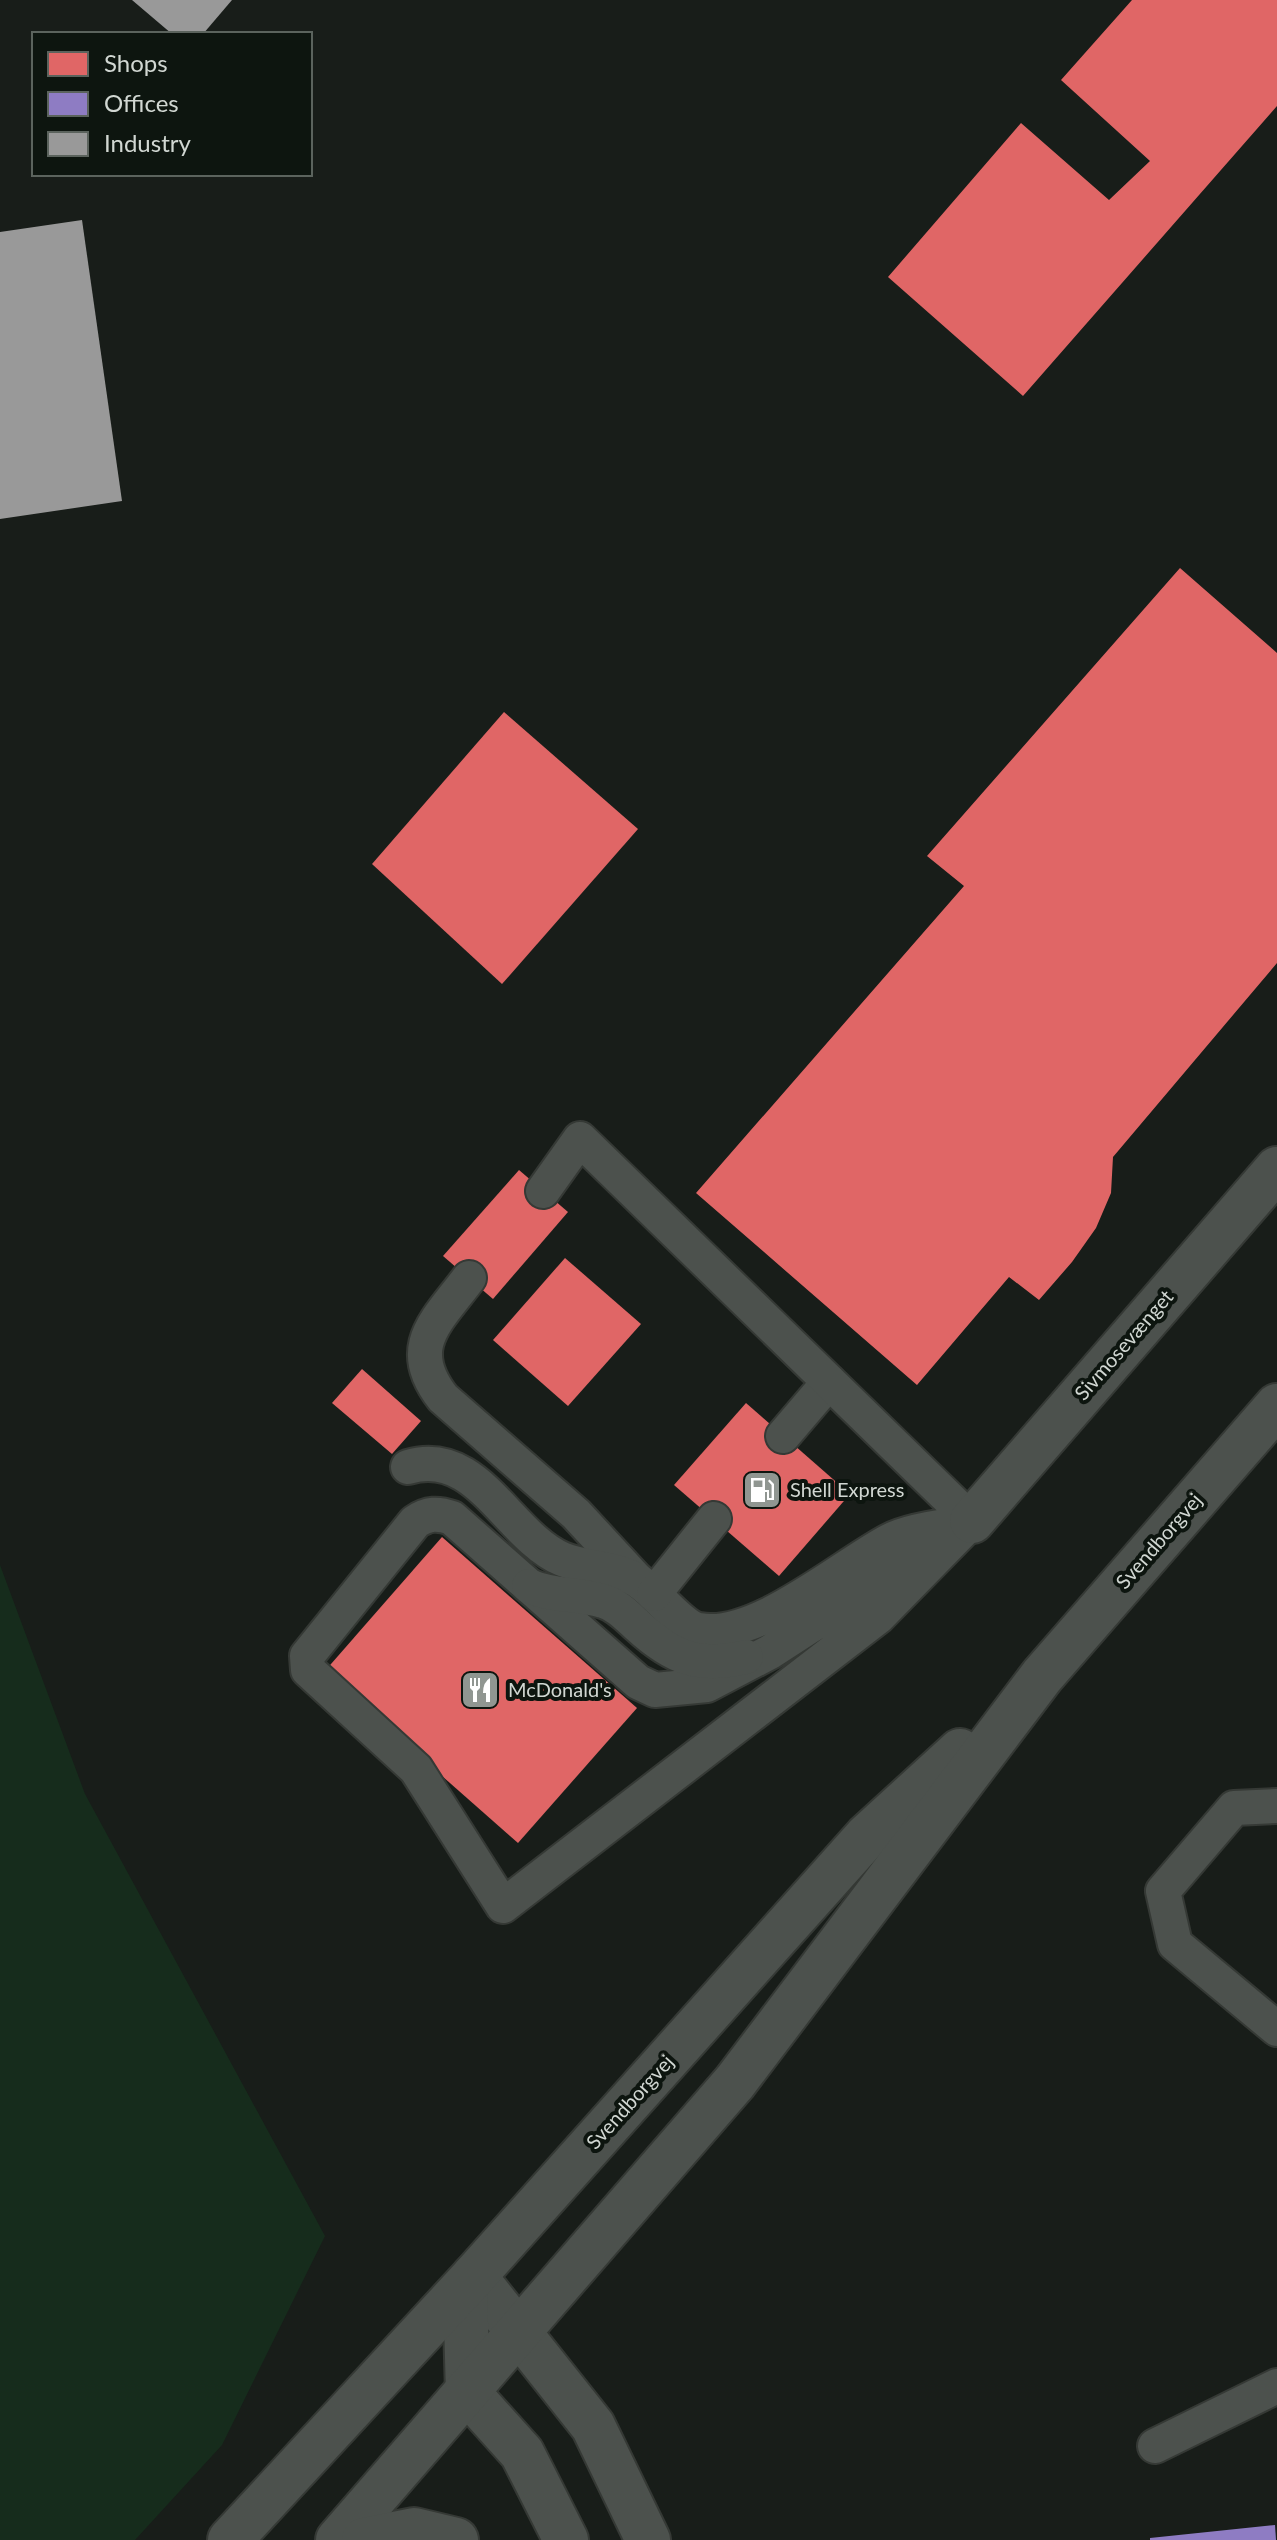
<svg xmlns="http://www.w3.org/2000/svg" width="1277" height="2540" font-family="Lato,sans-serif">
  <rect width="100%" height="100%" fill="#181d19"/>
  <polygon fill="#162c1c" points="0,1565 85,1794 325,2236 222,2445 135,2540 0,2540"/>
  <g fill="#e06666">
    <polygon points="1132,0 1277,0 1277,106 1023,396 888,277 1021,123 1109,200 1150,161 1061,80"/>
    <polygon points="1180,568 1277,653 1277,963 1113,1157 1111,1193 1096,1228 1072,1262 1039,1300 1009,1277 917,1385 696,1193 964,886 927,856"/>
    <polygon points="504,712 638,829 502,984 372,864"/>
    <polygon points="519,1170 568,1212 493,1299 443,1256"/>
    <polygon points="565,1258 641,1324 568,1406 493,1340"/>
    <polygon points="362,1369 421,1421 392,1454 332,1403"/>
    <polygon points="746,1403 850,1494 779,1576 674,1485"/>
    <polygon points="442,1537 637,1708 518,1843 324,1672"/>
  </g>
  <polygon fill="#8e7cc3" points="1275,2525 1276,2540 1150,2540 1150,2538"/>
  <g fill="#999">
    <polygon points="132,0 232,0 203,34 172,34"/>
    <polygon points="82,220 122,501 0,519 0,232"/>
  </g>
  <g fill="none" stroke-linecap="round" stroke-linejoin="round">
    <g stroke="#353935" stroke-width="38">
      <g id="lane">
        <path d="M469 1278C437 1321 403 1347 443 1398L576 1514 636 1579"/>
        <polyline points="783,1436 829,1382"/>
        <path d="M408 1467C478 1446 507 1535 562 1559 585 1569 616 1567 638 1581 655 1591 681 1627 699 1630 755 1641 840 1567 889 1541 912 1529 946 1527 972 1521L878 1617 503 1906 416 1769 308 1670 307 1656 415 1522C428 1513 438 1513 452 1518L638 1682 655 1690 707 1685 770 1652 972 1521 580 1139 543 1191"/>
        <path d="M529 1586C553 1597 578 1593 603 1601 617 1605 627 1616 638 1626 673 1658 698 1668 746 1657"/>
        <polyline points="654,1594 714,1519"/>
        <polyline points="1277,1806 1234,1808 1163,1891 1175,1944 1277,2029"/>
        <polyline points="1155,2446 1277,2386"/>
      </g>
    </g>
    <g stroke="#353935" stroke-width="48">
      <polyline id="street" points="972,1521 1277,1169"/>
    </g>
    <g stroke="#353935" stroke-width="48">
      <g id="secondary">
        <polyline points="474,2276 593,2426 648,2540"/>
        <polyline points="465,2287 468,2393 522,2453 566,2540"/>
        <polyline points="230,2540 474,2276 867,1836 960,1751"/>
        <polyline points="338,2540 735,2082 1042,1676 1277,1406"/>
        <polyline points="364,2540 414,2530 456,2540"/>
      </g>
    </g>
    <use href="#lane" stroke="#4c514d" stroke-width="34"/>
    <use href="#street" stroke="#4c514d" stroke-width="44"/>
    <use href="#secondary" stroke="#4c514d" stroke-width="44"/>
  </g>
  <defs>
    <g id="fuel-square" transform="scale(2)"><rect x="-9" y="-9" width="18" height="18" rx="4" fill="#909691" stroke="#0d150f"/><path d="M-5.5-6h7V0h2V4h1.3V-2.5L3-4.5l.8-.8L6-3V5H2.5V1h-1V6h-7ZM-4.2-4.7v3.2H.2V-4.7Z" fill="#fff"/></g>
    <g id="restaurant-square" transform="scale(2)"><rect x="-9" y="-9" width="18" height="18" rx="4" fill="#909691" stroke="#0d150f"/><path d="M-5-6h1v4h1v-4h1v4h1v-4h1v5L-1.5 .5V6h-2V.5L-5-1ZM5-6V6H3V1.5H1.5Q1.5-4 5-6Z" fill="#fff"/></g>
  </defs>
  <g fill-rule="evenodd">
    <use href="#fuel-square" x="762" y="1490"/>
    <use href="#restaurant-square" x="480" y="1690"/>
  </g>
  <g text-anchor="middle" stroke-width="8" stroke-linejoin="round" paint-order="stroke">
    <g font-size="20" fill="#d1d7d2" stroke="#0d150f">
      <text transform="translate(1124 1345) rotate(-49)" y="7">Sivmosevænget</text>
      <text transform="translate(1159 1541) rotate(-49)" y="7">Svendborgvej</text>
      <text transform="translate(630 2102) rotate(-48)" y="7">Svendborgvej</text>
    </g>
    <g font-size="20" fill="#d1d7d2" stroke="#0d150f" text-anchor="start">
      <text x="790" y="1497">Shell Express</text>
      <text x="508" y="1697">McDonald's</text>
    </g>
  </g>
  <rect x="32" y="32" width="280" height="144" fill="#0d150f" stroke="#5b635d" stroke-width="2"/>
  <rect x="48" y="52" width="40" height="24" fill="#e06666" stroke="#5b635d" stroke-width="2"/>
  <text x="104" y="72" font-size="24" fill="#d1d7d2">Shops</text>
  <rect x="48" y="92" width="40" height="24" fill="#8e7cc3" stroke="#5b635d" stroke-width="2"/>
  <text x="104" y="112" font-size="24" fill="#d1d7d2">Offices</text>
  <rect x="48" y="132" width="40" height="24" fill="#999999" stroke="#5b635d" stroke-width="2"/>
  <text x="104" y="152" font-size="24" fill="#d1d7d2">Industry</text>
</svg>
